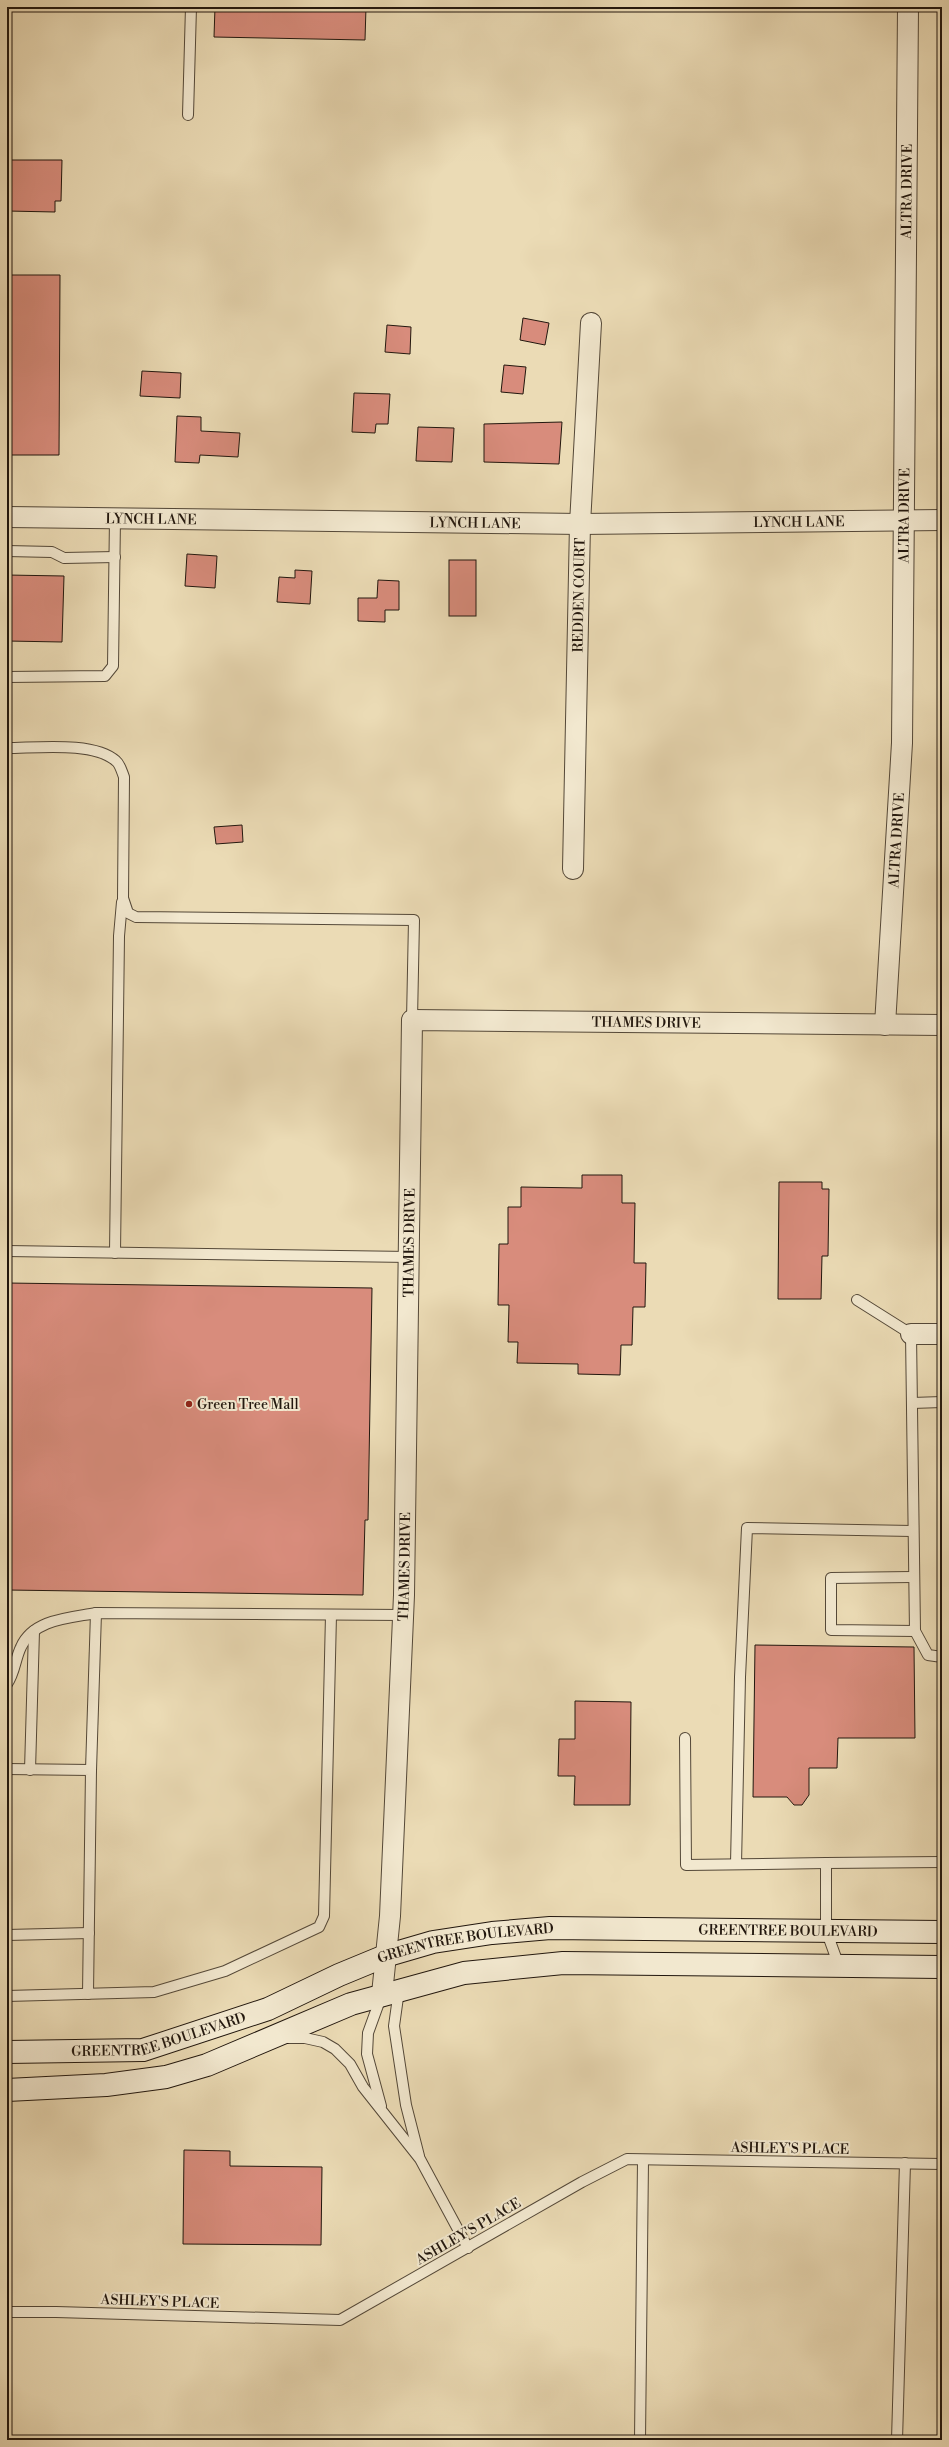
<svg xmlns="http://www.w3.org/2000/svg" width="949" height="2447" font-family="'Libre Bodoni',serif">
  <rect width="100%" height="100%" fill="#ebdbb5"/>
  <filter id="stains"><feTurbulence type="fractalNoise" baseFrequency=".005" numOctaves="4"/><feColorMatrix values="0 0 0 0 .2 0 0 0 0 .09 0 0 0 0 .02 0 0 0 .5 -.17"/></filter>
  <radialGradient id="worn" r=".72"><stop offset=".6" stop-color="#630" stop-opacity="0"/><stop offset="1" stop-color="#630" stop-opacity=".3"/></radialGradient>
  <g fill="#d88c7c" stroke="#22170e">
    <polygon points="215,7 366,7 365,40 214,37"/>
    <polygon points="7,160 62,160 61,201 55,201 55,212 7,211"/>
    <polygon points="7,275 60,275 59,455 7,455"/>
    <polygon points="523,318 549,323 545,345 520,340"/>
    <polygon points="387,325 411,327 410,354 385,352"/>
    <polygon points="504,365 526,367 523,394 501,392"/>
    <polygon points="142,371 181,373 180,398 140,396"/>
    <polygon points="354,393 390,394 388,424 376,424 375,433 352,432"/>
    <polygon points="177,416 201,417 201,431 240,433 238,457 200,455 199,463 175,462"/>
    <polygon points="562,422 559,464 484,462 484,424"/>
    <polygon points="418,427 454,428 452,462 416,461"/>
    <polygon points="187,554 217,556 215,588 185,586"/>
    <rect x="449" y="560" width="27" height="56"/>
    <polygon points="295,570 312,571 310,604 277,602 279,577 295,578"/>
    <polygon points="7,575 64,576 62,642 7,641"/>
    <polygon points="378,580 399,581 399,610 385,610 385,622 358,621 358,598 377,598"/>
    <polygon points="242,825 243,842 216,844 214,827"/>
    <polygon points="582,1175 622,1175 622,1203 635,1203 634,1263 646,1263 645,1307 633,1307 632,1345 621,1345 620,1375 578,1374 578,1364 517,1363 518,1342 508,1342 509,1305 498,1305 499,1244 508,1244 508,1207 521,1207 521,1187 582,1188"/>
    <polygon points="779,1182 822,1182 822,1189 829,1189 828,1256 822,1256 821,1299 778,1299"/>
    <polygon points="7,1283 372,1288 368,1520 365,1520 363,1595 7,1590"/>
    <polygon points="755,1645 914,1647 915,1738 838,1738 837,1768 809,1768 809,1795 802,1805 794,1805 787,1797 753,1797"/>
    <polygon points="575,1701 631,1702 630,1805 574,1805 575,1776 558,1776 559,1739 575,1739"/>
    <polygon points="184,2150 230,2151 230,2166 322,2167 321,2245 183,2244"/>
  </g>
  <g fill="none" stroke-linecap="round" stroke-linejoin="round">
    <g stroke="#544838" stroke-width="12">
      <g id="service">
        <polyline points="188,115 191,7"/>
        <polyline points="7,551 52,552 64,558 115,557"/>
        <polyline points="7,677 105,676 113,666 115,518"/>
        <path d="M7 748C36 748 94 741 116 761 120 764 122 772 124 777L123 898 128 913 136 917 414 920 412 1020"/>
        <polyline points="7,1251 409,1257"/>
        <polyline points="115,1253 119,936 122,902"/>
        <polyline points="857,1300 911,1334 915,1631 928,1655 942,1657"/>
        <polyline points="912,1403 942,1402"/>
        <polyline points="912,1577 831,1578 831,1630 915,1631"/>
        <path d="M7 1684C15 1673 15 1659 21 1647 33 1619 70 1618 96 1613L403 1615"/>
        <polyline points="685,1738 686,1865 826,1863"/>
        <polyline points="7,1769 91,1770 88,1994"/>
        <polyline points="30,1770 34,1631"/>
        <polyline points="91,1770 96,1613"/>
        <polyline points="736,1864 740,1677 747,1528 912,1531"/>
        <polyline points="7,1935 89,1933"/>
        <polyline points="839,1966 826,1930 826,1863 942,1862"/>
        <polyline points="399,1990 394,2026 406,2105 419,2156"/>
        <polyline points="7,1996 154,1992 225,1971 319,1927 324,1916 331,1615"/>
        <polyline points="284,2038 305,2038 323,2042 335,2049 350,2064 363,2087 420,2159 468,2248"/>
        <polyline points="381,2106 367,2054 368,2033 381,1997"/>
        <polyline points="7,2312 56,2312 340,2320 582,2182 627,2159 942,2164"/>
        <polyline points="640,2440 643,2160"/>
        <polyline points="897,2440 905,2163"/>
      </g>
    </g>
    <g stroke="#544838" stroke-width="22">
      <g id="minor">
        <path id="s1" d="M7 517 580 524 942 520"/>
        <path id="s2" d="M573 869 580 524 591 323"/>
        <path id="s3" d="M885 1025 902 743 908 7"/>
        <polyline points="911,1334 942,1334"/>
        <path id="s4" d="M382 1994 390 1916 404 1595 412 1020 942 1025"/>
      </g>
    </g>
    <g stroke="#22170e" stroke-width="24">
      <g id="secondary">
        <path id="s5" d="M7 2052 143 2050 268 2009 339 1975 385 1956 433 1942 492 1933 550 1928 942 1932"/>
        <polyline points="7,2090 106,2085 166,2077 207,2065 351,2004 464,1973 563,1963 942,1967"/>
      </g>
    </g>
    <use href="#service" stroke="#f2e8cf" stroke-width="10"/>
    <use href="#minor" stroke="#f2e8cf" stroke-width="20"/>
    <use href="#secondary" stroke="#f2e8cf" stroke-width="22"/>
  </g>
  <circle fill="#8f2418" stroke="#f2e8cf" stroke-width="1.5" cx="189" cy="1404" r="4"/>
  <g text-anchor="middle" stroke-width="4" stroke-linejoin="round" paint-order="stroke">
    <g font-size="14" fill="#22170e" stroke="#f2e8cf">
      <text dy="5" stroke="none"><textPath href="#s3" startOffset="834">ALTRA DRIVE</textPath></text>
      <text dy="5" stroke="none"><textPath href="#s3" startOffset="510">ALTRA DRIVE</textPath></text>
      <text dy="5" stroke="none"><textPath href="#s1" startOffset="144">LYNCH LANE</textPath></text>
      <text dy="5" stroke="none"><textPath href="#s1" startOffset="792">LYNCH LANE</textPath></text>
      <text dy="5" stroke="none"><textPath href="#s1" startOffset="468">LYNCH LANE</textPath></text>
      <text dy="5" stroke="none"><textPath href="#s2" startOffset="274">REDDEN COURT</textPath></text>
      <text dy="5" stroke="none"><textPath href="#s3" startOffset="185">ALTRA DRIVE</textPath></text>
      <text dy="5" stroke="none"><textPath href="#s4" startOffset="1209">THAMES DRIVE</textPath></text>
      <text dy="5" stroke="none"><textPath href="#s4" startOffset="752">THAMES DRIVE</textPath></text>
      <text dy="5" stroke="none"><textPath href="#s4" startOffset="428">THAMES DRIVE</textPath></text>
      <text dy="5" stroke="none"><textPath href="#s5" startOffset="802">GREENTREE BOULEVARD</textPath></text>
      <text dy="5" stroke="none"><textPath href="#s5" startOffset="478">GREENTREE BOULEVARD</textPath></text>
      <text dy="5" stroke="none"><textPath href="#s5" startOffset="154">GREENTREE BOULEVARD</textPath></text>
      <text transform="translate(790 2148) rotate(1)" y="5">ASHLEY'S PLACE</text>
      <text transform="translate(468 2231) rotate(-30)" y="5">ASHLEY'S PLACE</text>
      <text transform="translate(160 2301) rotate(2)" y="5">ASHLEY'S PLACE</text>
    </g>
    <g font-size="14" fill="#22170e" stroke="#f2e8cf" text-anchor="start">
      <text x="197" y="1409">Green Tree Mall</text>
    </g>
  </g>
  <rect width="949" height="2447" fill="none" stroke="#ebdbb5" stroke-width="24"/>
  <rect x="8" y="8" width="933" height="2431" fill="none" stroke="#22170e" stroke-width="2"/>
  <rect x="12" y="12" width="925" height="2423" fill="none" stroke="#22170e"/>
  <rect width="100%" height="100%" filter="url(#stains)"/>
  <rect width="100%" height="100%" fill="url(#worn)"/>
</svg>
